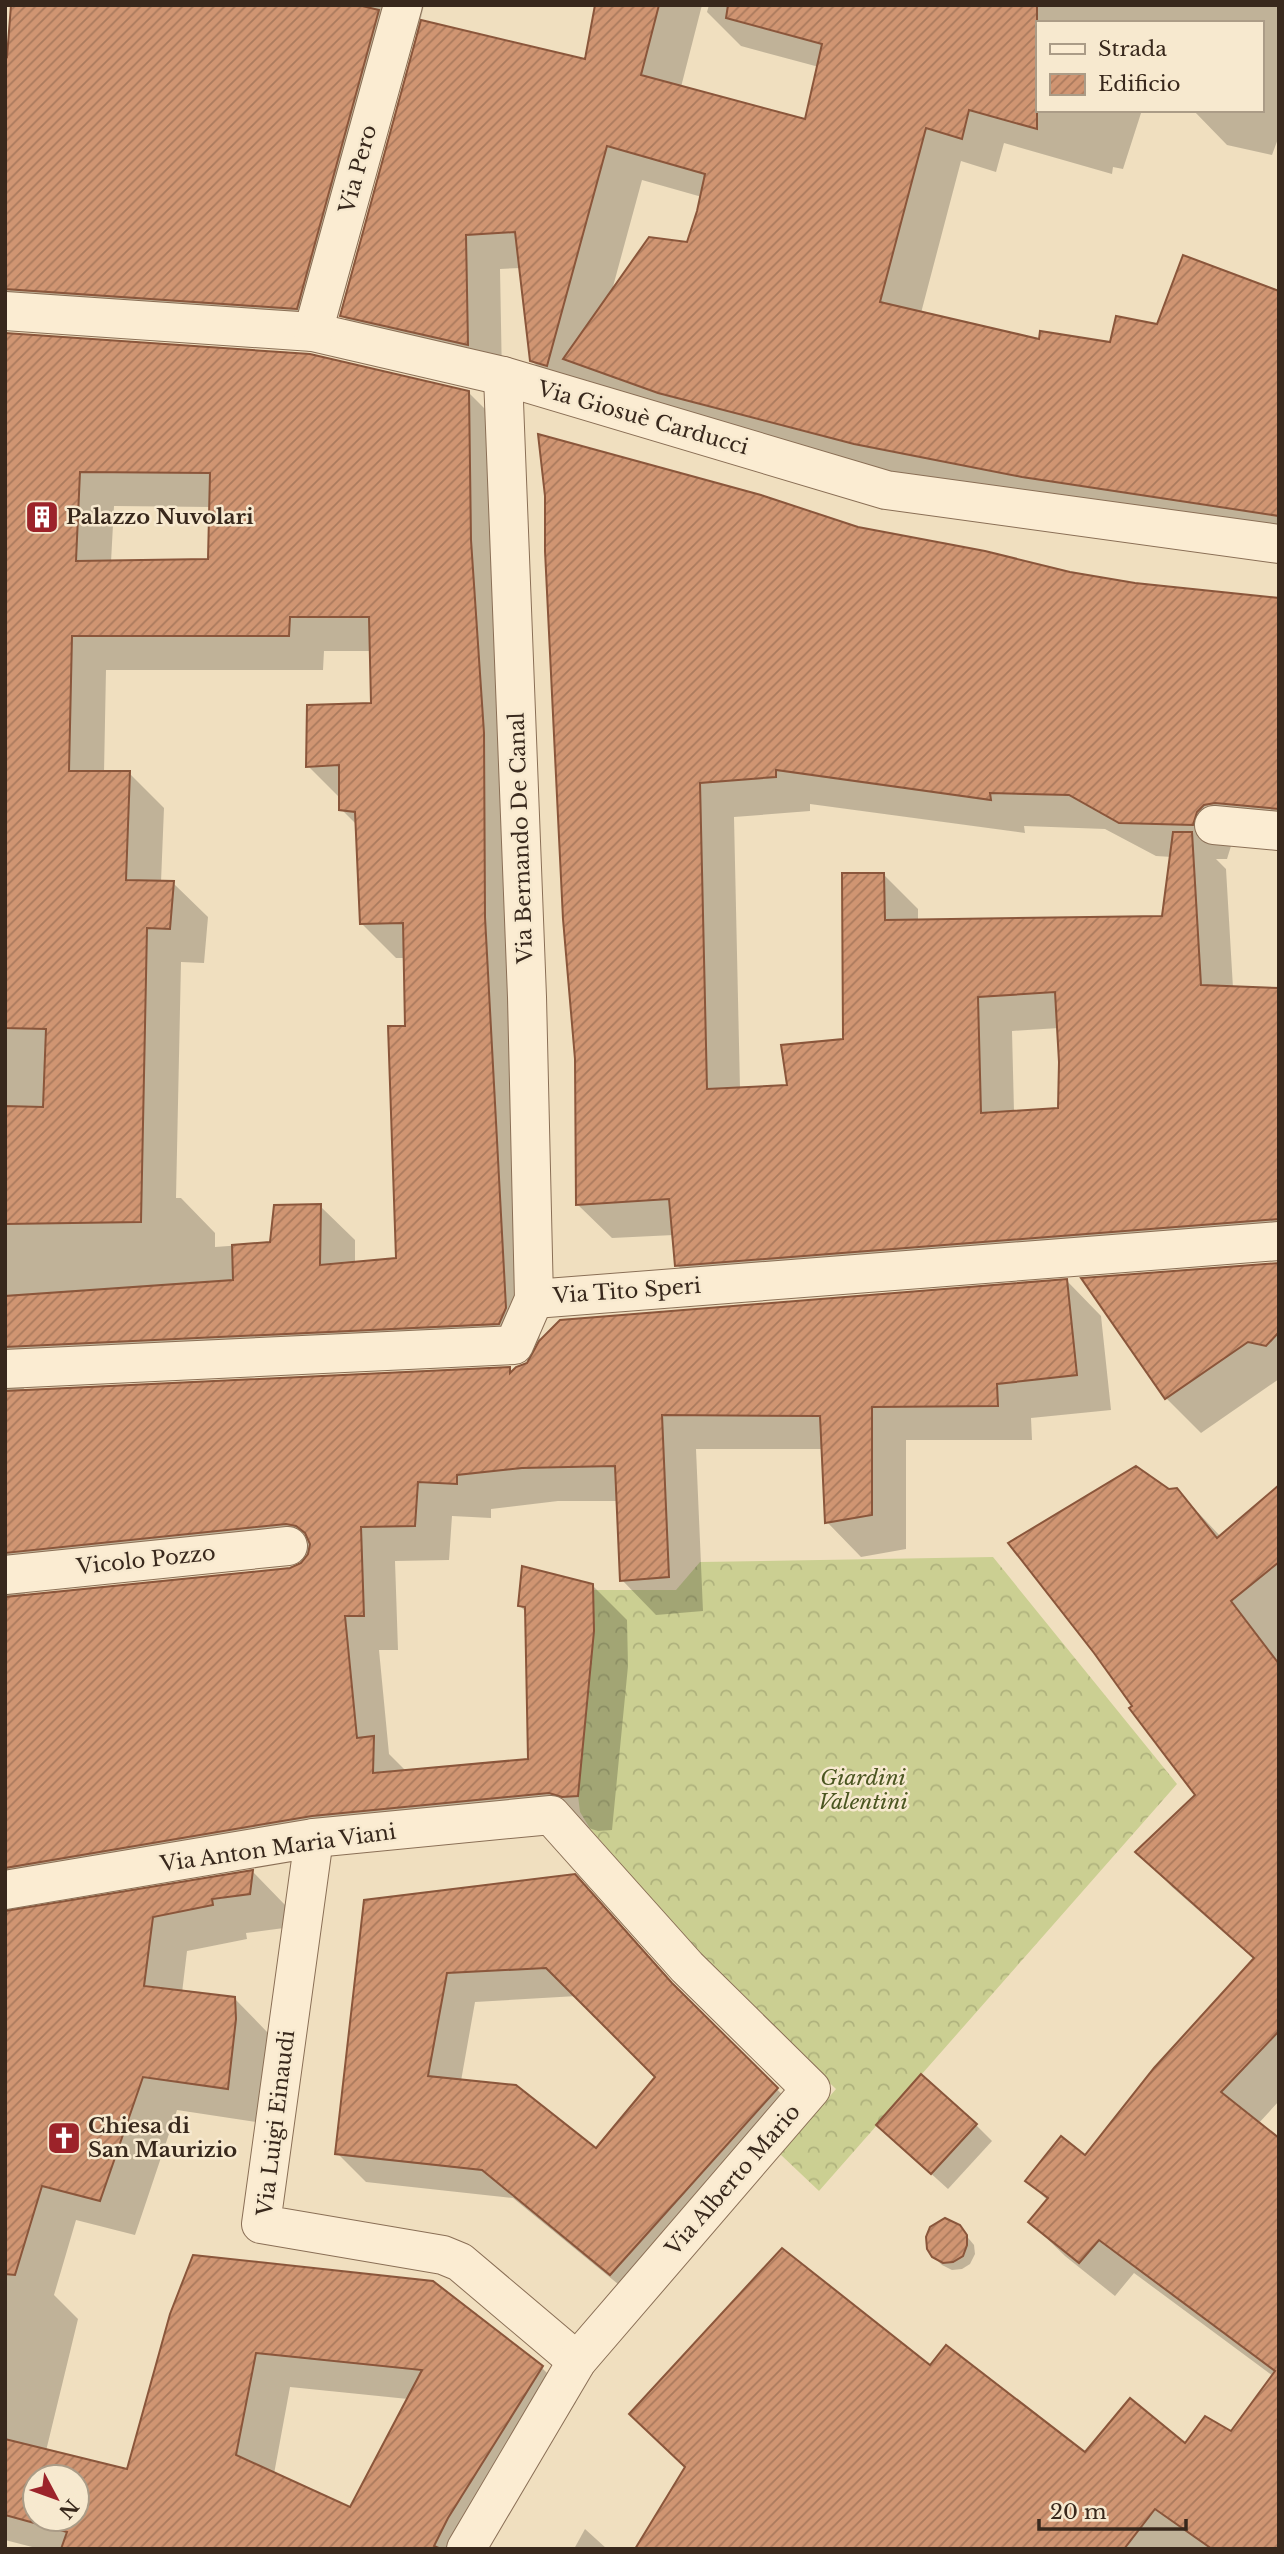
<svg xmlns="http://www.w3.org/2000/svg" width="1284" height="2554" font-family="'Libre Baskerville',serif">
  <defs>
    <pattern id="forest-crowns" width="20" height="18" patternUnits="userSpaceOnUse" patternTransform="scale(1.75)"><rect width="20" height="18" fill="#cbcf92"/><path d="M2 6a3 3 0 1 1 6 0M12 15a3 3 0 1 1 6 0" fill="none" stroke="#afb27d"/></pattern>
    <pattern id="building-hatch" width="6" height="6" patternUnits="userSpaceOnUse" patternTransform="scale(1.75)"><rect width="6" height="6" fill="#d09572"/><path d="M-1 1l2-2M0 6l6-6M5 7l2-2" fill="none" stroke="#aa7a5d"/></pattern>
  </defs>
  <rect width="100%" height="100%" fill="#f0dfbf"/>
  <polygon fill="url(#forest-crowns)" points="993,1557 1177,1784 819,2191 780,2154 836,2089 706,1963 591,1830 580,1812 578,1796 594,1631 594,1590 676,1590 700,1562"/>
  <g fill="#0003" fill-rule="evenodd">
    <path d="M223 5H424L420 22 586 61 597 5H702L681 87 806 121 819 67 741 46 707 12 709 5H1279V136L1272 155 1227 145 1193 110H1261V23H1037V110H1142L1123 169 1113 167 1112 174 1004 143 996 172 961 161 921 313 1040 341 1111 344 1158 326 1279 293V545L891 478 600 393 587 380 582 400 566 395 531 360 521 268 500 269 502 379 377 350 342 315 422 24H420L411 45 331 343 5 311V59ZM642 180 702 197 688 244 611 294Z"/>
    <path d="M5 335 468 392 503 427 519 953 540 1343 1067 1281 1101 1316 1111 1410 1031 1418 1032 1440H906V1549L861 1557 827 1522 823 1449H696L703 1611 656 1615 622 1580 618 1501H558L491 1509V1518L452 1516 449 1560 395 1561 398 1650H379L389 1754 407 1772 530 1761 527 1613 520 1606 592 1585 627 1620 628 1666 612 1830 598 1831 585 1827 346 1850 37 1902 26 1907 24 1911 253 1872 287 1907 284 1928 246 1933 247 1939 187 1951 182 1993 235 1999 269 2034 262 2123 177 2110 135 2235 76 2220 54 2295 78 2319 46 2451 128 2471 172 2314 541 2367 576 2402 485 2549H40L5 2540ZM114 506 211 507 209 561 111 562ZM324 651H371L373 705 308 766 341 799V809L358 826 362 924 396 958H405L407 1027 398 1259 355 1263V1240L320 1206 272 1243 215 1247V1233L181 1198H176L181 962 204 963 208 917 173 883 161 882 164 808 129 773H104L106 670H323ZM532 1358 528 1364 513 1372 509 1369 21 1392 27 1385 39 1381ZM306 1560 291 1569 22 1597 27 1591 38 1587ZM290 2387 408 2399 351 2509 274 2474ZM35 2477H77V2519H35Z"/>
    <path d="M857 529 1070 574 1134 584 1279 601V840H1239L1231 846 1227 859H1216L1226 869 1233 988 1279 989V1256L711 1300 677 1265 674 1235 612 1238 577 1204V1059L565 919ZM810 804 1025 833 1024 826 1105 829 1156 856 1172 857 1163 918 918 921V909L884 875 845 1040 789 1086 740 1089 734 817 810 811ZM1059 1028 1060 1109 1014 1112 1012 1031Z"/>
    <polygon points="1279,1265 1279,1379 1201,1433 1166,1398 1084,1280"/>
    <polygon points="1279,1487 1279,2101 1258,2124 1279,2141 1279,2549 637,2549 931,2368 1086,2454 1185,2445 1231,2433 1273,2376 1134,2273 1115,2296 1065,2256 1030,2222 1048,2201 1028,2181 1085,2157 1255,1960 1172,1887 1138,1852 1197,1795 1134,1706 1168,1491 1177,1490 1221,1537"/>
    <path d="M574 1876 697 2010 806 2118 640 2302 513 2198 366 2182 337 2153 366 1902ZM577 1996 657 2077 597 2150 461 2081 475 2002Z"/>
    <polygon points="976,2125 992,2141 948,2189 895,2141"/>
    <polygon points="959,2227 974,2245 975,2254 970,2264 962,2269 952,2270 942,2265 933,2256"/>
    <polygon points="585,2529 607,2549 574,2549"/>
  </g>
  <g fill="url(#building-hatch)" stroke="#8a563b" stroke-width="2" fill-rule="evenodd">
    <polygon points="11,5 358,5 379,10 297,309 5,289 5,56 7,57"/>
    <polygon points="595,5 659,5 641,75 805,119 822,44 726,18 728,5 1037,5 1037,129 969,110 962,139 926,128 880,302 1039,339 1040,331 1110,342 1116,316 1157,324 1183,255 1279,291 1279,516 1022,477 854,444 658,393 563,359 649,237 687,242 697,211 705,174 607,146 547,366 530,361 515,232 466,235 468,345 340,316 421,20 585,59"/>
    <path d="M5 333 310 354 469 391 471 540 484 733 485 917 506 1308 499 1324 5 1347V1296L233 1280 232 1245 270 1242 274 1205 321 1204 320 1265 396 1258 388 1026H405L403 923 360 924 355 812 339 810V765L306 767 307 705 371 703 369 617H290L289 636H72L69 771H130L126 880 174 881 170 929 147 928 141 1222 5 1224V1106L43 1107 46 1029 5 1028ZM80 472 210 473 208 559 76 561Z"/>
    <path d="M538 434 761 495 858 527 985 551 1070 572 1135 583 1279 598V809L1215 803 1204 805 1197 812 1193 825 1119 823 1069 795 990 793 991 800 776 770V777L700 783 707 1089 787 1085 781 1045 843 1039 842 873H884L885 920 1162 916 1173 832H1192L1201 985 1279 988V1219L675 1266 669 1199 576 1205 575 1059 563 919 545 551V496ZM1055 992 1059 1062 1058 1108 981 1113 978 997Z"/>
    <polygon points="1279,1263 1279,1332 1266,1346 1248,1342 1165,1399 1081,1278"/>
    <polygon points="1067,1279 1077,1375 997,1384 998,1406 872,1407 872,1515 825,1523 820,1416 662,1415 669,1577 620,1581 615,1466 522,1468 457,1475 457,1484 418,1482 415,1526 361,1527 364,1616 345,1616 357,1738 374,1736 373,1773 528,1759 525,1607 518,1606 522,1566 593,1584 594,1631 578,1796 562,1797 549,1793 312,1816 5,1868 5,1597 290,1568 301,1563 308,1554 310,1544 305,1533 296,1526 286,1524 5,1553 5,1391 510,1367 510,1373 516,1367 527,1363 539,1341 560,1320"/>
    <polygon points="1136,1466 1169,1489 1177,1488 1217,1538 1279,1485 1279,1562 1231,1601 1279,1664 1279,2031 1221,2092 1279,2138 1279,2549 1212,2549 1155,2509 1124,2549 635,2549 685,2467 629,2414 782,2248 930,2365 946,2345 1085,2452 1130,2398 1185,2443 1205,2416 1231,2431 1275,2371 1099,2240 1079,2263 1028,2222 1048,2198 1025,2181 1061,2136 1085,2155 1154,2068 1254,1958 1135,1852 1195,1795 1129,1708 1132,1706 1094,1653 1008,1543"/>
    <polygon points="253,1870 250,1894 212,1899 213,1905 153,1917 144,1986 235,1997 236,2019 228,2089 143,2077 100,2201 42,2186 15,2275 5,2274 5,1911"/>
    <path d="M575 1874 672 1983 778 2088 610 2275 482 2170 335 2154 364 1900ZM546 1968 655 2077 596 2148 516 2085 428 2076 447 1973Z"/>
    <polygon points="921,2074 977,2124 931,2174 876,2125"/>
    <polygon points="945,2218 960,2225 967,2235 967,2245 963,2256 953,2262 943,2263 932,2257 927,2249 926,2237 930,2227"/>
    <path d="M193 2255 433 2281 543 2366 448 2518 434 2546 441 2549H61L67 2532 5 2515V2439L127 2469 170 2314ZM256 2353 422 2370 350 2507 236 2455ZM35 2477H77V2519H35Z"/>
  </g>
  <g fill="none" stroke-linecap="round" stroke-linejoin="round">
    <g stroke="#8a6f56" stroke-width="40">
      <g id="street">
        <polyline points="5,311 313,332 503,376 886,490 1279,544"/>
        <polyline points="313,332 403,5"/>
        <polyline points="1214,825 1279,831"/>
        <polyline points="534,1299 1279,1241"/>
        <polyline points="5,1369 514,1345 534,1299 527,997 503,376"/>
        <polyline points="5,1575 288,1546"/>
        <polyline points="314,1838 261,2224 443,2255 460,2262 577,2361"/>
        <polyline points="5,1890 314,1838 551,1815 687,1967 811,2089 577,2361 466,2549"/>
      </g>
    </g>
    <use href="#street" stroke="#fbecd2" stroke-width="38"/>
  </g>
  <defs>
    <g id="building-square" transform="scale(1.75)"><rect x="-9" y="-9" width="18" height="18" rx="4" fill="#9c232a" stroke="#f7e9cf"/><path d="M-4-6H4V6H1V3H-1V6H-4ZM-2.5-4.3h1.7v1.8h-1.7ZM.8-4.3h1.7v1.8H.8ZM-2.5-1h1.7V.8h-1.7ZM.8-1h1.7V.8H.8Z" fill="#fff"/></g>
    <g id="church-square" transform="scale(1.75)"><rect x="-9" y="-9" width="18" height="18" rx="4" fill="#9c232a" stroke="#f7e9cf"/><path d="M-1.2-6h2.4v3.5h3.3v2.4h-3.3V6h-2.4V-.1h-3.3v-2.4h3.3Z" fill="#fff"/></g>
  </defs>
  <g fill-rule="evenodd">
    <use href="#building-square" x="42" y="517"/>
    <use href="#church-square" x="64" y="2138"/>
  </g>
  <g text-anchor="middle" stroke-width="5" stroke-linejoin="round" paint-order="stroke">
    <g font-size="21" fill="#38281c" stroke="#f7e9cf">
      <text transform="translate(358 169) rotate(-75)" y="7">Via Pero</text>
      <text transform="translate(643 418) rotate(16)" y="7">Via Giosuè Carducci</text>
      <text transform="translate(521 838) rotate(-92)" y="7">Via Bernando De Canal</text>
      <text transform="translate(627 1291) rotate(-4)" y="7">Via Tito Speri</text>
      <text transform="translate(146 1560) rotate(-6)" y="7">Vicolo Pozzo</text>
      <text transform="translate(278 1848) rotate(-8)" y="7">Via Anton Maria Viani</text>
      <text transform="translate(276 2123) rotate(-83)" y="7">Via Luigi Einaudi</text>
      <text transform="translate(733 2180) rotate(-49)" y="7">Via Alberto Mario</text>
    </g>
    <g font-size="21" font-weight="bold" fill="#38281c" stroke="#f7e9cf" text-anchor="start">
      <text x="66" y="524">Palazzo Nuvolari</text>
      <text x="88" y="2133">Chiesa di<tspan x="88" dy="24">San Maurizio</tspan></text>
    </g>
    <g font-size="21" font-style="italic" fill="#4b5621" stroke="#f7e9cf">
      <text x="863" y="1785">Giardini<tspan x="863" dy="24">Valentini</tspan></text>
    </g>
  </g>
  <rect width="1284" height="2554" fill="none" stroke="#38281c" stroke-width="14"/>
  <rect x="1036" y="21" width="228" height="91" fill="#f7e9cf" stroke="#ab9c87" stroke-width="2"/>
  <rect x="1050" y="44" width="35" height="10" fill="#fbecd2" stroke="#ab9c87" stroke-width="2"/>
  <text x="1098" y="56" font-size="21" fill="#38281c">Strada</text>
  <rect x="1050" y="74" width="35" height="21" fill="url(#building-hatch)" stroke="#ab9c87" stroke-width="2"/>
  <text x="1098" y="91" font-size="21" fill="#38281c">Edificio</text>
  <g transform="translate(56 2498) rotate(131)"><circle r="33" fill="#f7e9cf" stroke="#ab9c87" stroke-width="2"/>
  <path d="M0-5L12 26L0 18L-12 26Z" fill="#9c232a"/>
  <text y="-10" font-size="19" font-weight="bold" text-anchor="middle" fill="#38281c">N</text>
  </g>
  <path d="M1039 2519v10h147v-10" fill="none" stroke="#38281c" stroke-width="3.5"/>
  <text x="1050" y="2519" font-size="21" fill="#38281c" stroke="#f7e9cf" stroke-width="5" paint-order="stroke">20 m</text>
</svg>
